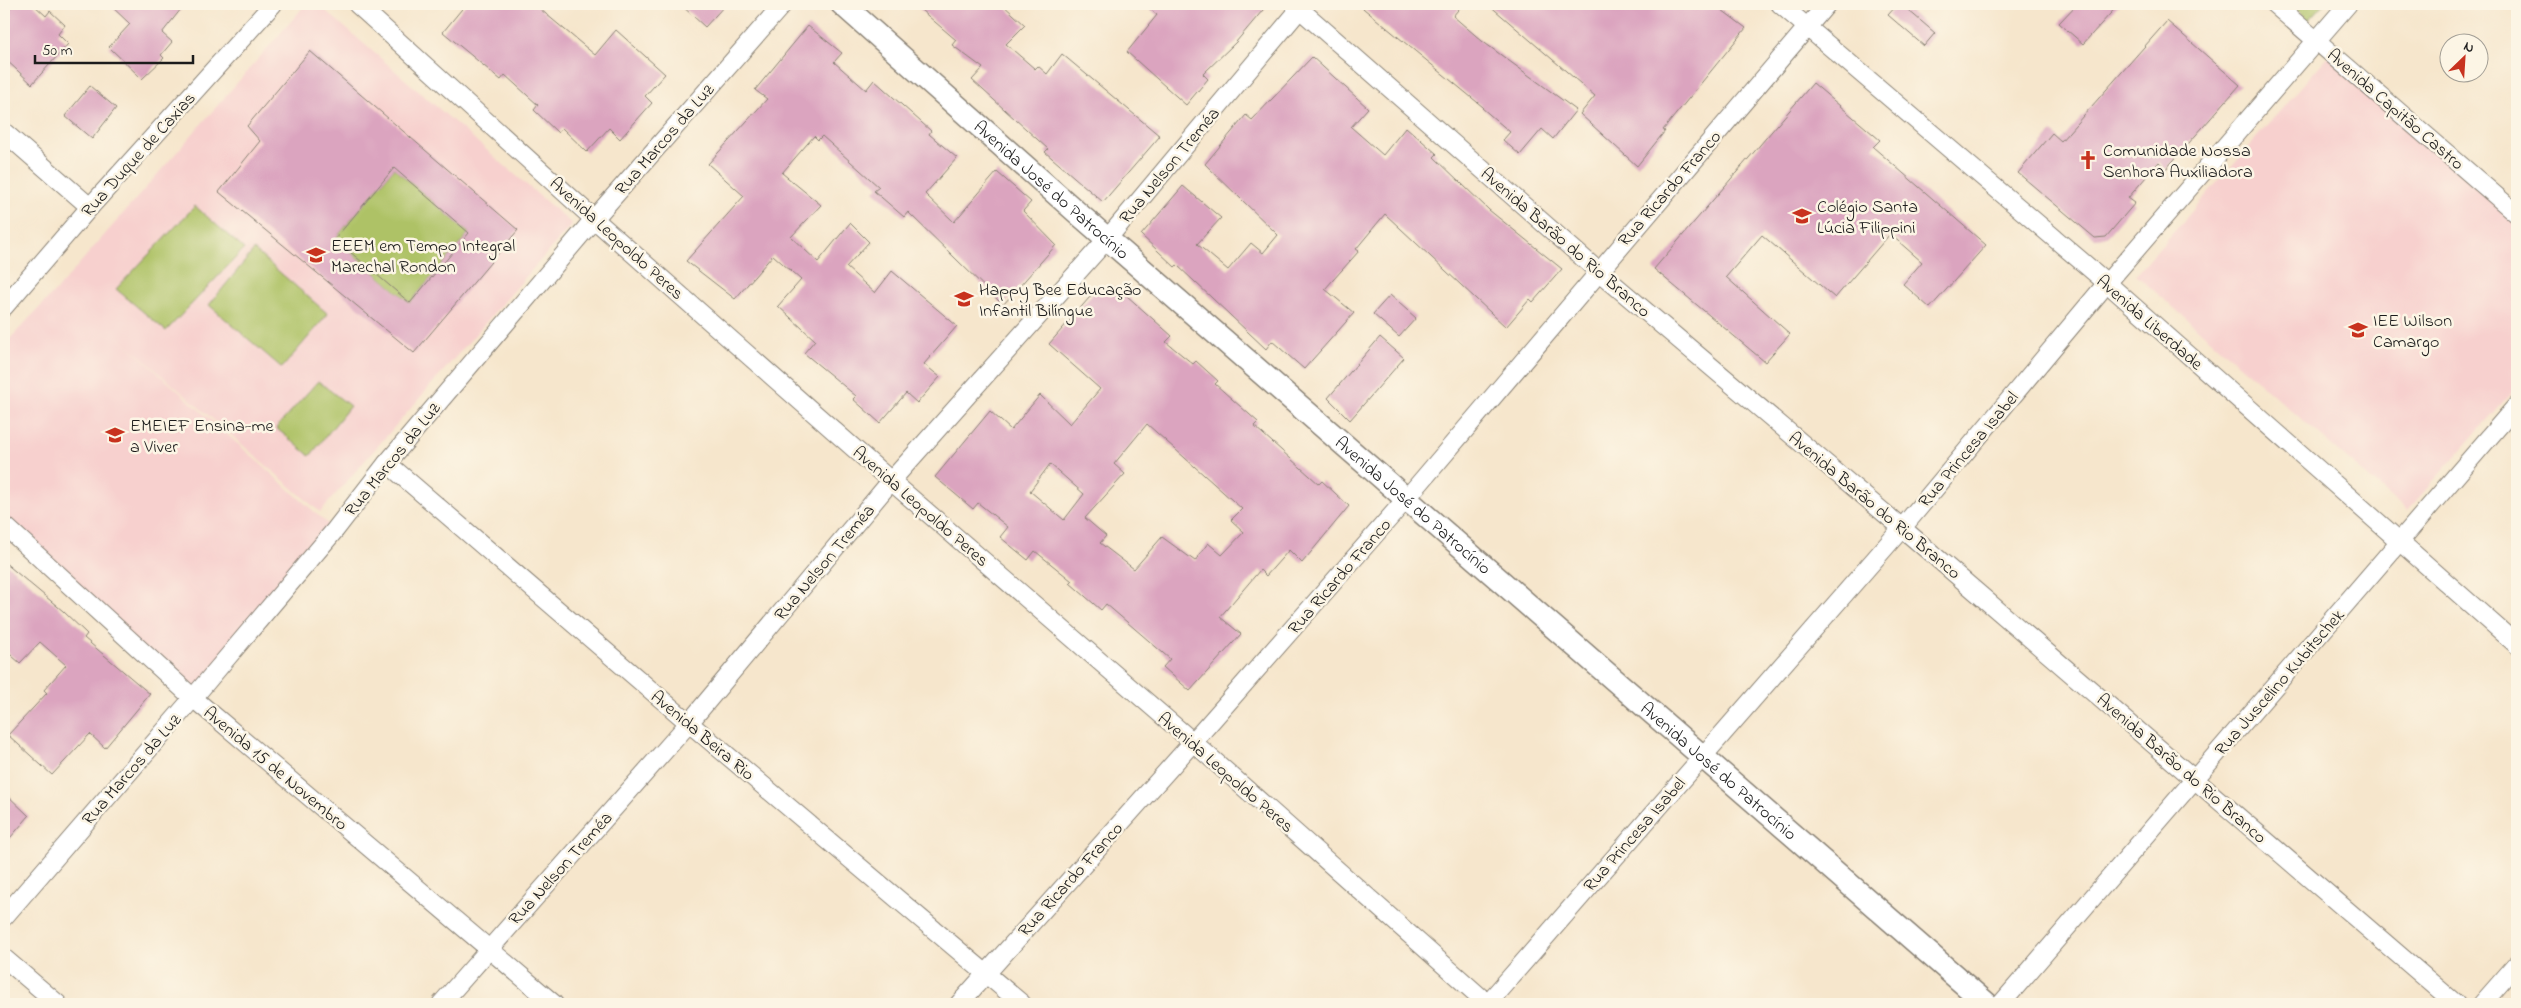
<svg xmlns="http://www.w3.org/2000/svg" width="2521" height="1008" font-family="'Indie Flower',sans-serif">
  <rect width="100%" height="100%" fill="#fcf5e5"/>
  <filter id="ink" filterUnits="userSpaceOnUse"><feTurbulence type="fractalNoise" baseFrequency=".02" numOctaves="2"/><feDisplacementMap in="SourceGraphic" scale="10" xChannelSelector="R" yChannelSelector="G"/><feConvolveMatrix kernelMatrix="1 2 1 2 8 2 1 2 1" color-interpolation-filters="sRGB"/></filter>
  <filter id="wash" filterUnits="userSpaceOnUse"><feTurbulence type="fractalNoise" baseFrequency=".0096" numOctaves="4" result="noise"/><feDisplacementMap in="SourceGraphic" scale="20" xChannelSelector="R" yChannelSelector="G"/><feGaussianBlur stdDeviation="1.12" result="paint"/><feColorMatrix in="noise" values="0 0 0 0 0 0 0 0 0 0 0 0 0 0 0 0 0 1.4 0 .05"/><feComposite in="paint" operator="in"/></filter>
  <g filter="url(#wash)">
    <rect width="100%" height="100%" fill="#f6e6cc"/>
    <g fill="#f7d0ce">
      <polygon points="306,4 318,4 572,224 320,512 106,327 335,530 193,698 4,525 4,345 60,286"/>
      <polygon points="2329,55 2517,219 2517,386 2407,511 2136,275"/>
    </g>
    <g fill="#aec266" stroke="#656f41">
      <polygon points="2290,4 2324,4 2309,20"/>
      <polygon points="394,168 469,233 410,303 335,239"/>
      <polygon points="195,206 244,249 166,331 116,289"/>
      <polygon points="254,250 328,314 282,368 209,305"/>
      <polygon points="318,381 350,406 310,456 276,428"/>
    </g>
    <g id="blocks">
      <g fill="#dba4bf" fill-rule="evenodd">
        <polygon points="14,4 33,4 46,16 50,11 65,25 58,34 68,44 32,84 4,58 4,15"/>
        <polygon points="109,4 185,4 162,33 172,42 161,55 164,58 142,79 109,47 130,24"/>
        <polygon points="466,4 534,4 595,55 616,30 665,74 645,96 652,103 620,139 609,128 587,152 562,128 558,133 534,110 538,105 505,75 501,80 443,32"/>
        <polygon points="680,4 726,4 705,27"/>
        <polygon points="914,4 1002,4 1025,25 1006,44 1035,69 1038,66 1047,74 1062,54 1160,136 1103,202 1045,152 1048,149 972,80 983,68 952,45 956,40"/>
        <polygon points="1144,4 1268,4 1236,42 1203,74 1208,79 1186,105 1127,52 1157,15"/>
        <polygon points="1358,4 1463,4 1453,16 1482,41 1576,110 1553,139 1542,129 1520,155 1503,140 1510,132 1482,108 1483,107"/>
        <polygon points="1488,4 1714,4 1746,28 1663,130 1665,131 1637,166 1580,114 1595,96"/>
        <polygon points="1898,4 1901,4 1935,33 1924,46 1888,15"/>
        <polygon points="2077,4 2119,4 2083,44 2059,23"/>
        <polygon points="2167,21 2240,85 2166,169 2159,162 2128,198 2135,203 2106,237 2095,238 2018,173 2052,133 2061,141"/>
        <polygon points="808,26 842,53 834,62 866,90 874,80 931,131 929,134 957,158 925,194 954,222 997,172 1031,202 1023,211 1056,245 1003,305 908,212 904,217 874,191 879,187 822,136 818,140 814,136 782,173 821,205 791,237 818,262 850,223 869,242 846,267 875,293 892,271 957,326 924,364 940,377 917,403 906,393 880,423 853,399 856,396 804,353 815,340 778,306 801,280 773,255 735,299 686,261 744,196 708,164 767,99 755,90"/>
        <path d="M310 51 518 230 414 353 219 192 260 141 247 126ZM394 168 469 233 410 303 335 239Z"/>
        <polygon points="1312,57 1368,108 1351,127 1383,155 1406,127 1437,154 1434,157 1489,210 1562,269 1533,302 1530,299 1506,327 1385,214 1356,249 1359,251 1325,289 1354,313 1304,369 1272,341 1266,349 1177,265 1175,267 1141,235 1183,186 1221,218 1197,244 1228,270 1251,243 1263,253 1278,235 1205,164 1246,115 1252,120"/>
        <polygon points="1813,83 1880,140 1873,147 1986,245 1930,308 1903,284 1922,262 1890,234 1835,298 1762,235 1726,277 1790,334 1765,362 1654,269"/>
        <polygon points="90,86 116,108 92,139 65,116"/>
        <path d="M1117 287 1172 336 1166 342 1193 364 1196 361 1218 381 1215 384 1258 422 1254 426 1319 484 1322 481 1349 506 1302 563 1289 550 1266 576 1260 570 1220 617 1241 634 1190 691 1163 667 1170 659 1106 604 1101 610 1070 583 1072 581 1035 551 1028 560 1000 537 1008 527 978 503 973 509 935 477 990 411 1011 430 1040 395 1070 424 1100 389 1049 344 1096 290ZM1147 424 1242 509 1231 520 1244 532 1222 555 1208 543 1195 561 1162 537 1134 569 1100 543 1106 536 1085 518 1125 474 1114 464ZM1050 464 1084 494 1064 520 1030 491Z"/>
        <polygon points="1390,295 1416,318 1399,337 1373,314"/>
        <polygon points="1380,337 1404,358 1350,420 1328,398"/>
        <polygon points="4,562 63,611 87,634 84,638 150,694 105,748 90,734 52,775 8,735 47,693 44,690 66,665 40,642 20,663 4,649"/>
        <polygon points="4,792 29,816 4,845"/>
      </g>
    </g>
  </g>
  <g filter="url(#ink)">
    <use href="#blocks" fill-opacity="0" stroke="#898174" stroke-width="1"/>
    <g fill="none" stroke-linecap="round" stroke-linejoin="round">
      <g stroke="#898174" stroke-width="20">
        <g id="minor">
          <polyline points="357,4 594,219 891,481 1193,742 1488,1004"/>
          <polyline points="1294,4 1598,271 1902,528 2456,1004"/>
          <polyline points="1780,4 2107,283 2517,645"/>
          <polyline points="2274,4 2517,214"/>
          <polyline points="4,132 90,207"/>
          <polyline points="4,307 90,207 273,4"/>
          <polyline points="387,463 689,723 1022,1004"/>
          <polyline points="4,525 193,698 554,1004"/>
          <polyline points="4,917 193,698 335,530 387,463 594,219 783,4"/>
          <polyline points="4,958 58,1004"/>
          <polyline points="441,1004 689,723 891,481 1108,238 1304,4"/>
          <polyline points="959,1004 1193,742 1407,498 1827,4"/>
          <polyline points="1487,1004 1902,528 2107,283 2348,4"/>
          <polyline points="2001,1004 2517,405"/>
          <polyline points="2482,1004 2517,964"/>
        </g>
      </g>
      <g stroke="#898174" stroke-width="25">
        <g id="tertiary">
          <path id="s1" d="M842 4 1081 216 1987 1004"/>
        </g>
      </g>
      <use href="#minor" stroke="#fff" stroke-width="18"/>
      <use href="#tertiary" stroke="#fff" stroke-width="22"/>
    </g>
  </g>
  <defs>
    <g id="church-bare" transform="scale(1.5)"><path d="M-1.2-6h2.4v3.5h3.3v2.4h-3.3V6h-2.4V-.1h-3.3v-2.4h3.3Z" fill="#c8321e" stroke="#fcf5e5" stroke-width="2.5" paint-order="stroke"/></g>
    <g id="school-bare" transform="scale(1.5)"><path d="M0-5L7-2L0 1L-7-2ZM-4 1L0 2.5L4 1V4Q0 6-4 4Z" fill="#c8321e" stroke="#fcf5e5" stroke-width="2.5" paint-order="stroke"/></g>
  </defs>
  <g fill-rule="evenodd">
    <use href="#church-bare" x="2088" y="160"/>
    <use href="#school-bare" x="1802" y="216"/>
    <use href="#school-bare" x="316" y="255"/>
    <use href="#school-bare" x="964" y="299"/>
    <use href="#school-bare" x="2358" y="330"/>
    <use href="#school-bare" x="115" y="435"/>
  </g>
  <g text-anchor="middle" stroke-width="5" stroke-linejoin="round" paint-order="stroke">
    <g font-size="18" fill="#1c1c1c" stroke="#fcf5e5">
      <text transform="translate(2396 109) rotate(41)" y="6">Avenida Capitão Castro</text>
      <text transform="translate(664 139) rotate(-49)" y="6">Rua Marcos da Luz</text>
      <text transform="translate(138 154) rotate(-48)" y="6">Rua Duque de Caxias</text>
      <text transform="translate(1169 165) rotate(-50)" y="6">Rua Nelson Treméa</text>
      <text transform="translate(1669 188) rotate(-49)" y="6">Rua Ricardo Franco</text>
      <text dy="6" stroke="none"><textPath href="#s1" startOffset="280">Avenida José do Patrocínio</textPath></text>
      <text transform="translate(617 238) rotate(42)" y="6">Avenida Leopoldo Peres</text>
      <text transform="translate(1566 242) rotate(41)" y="6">Avenida Barão do Rio Branco</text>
      <text transform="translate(2150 322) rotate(41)" y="6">Avenida Liberdade</text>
      <text transform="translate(1968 449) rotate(-50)" y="6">Rua Princesa Isabel</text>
      <text transform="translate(392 459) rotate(-51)" y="6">Rua Marcos da Luz</text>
      <text dy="6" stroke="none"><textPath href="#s1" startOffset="760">Avenida José do Patrocínio</textPath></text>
      <text transform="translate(1875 505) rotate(40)" y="6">Avenida Barão do Rio Branco</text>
      <text transform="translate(921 506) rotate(41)" y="6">Avenida Leopoldo Peres</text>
      <text transform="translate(824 562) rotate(-50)" y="6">Rua Nelson Treméa</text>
      <text transform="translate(1339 576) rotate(-49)" y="6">Rua Ricardo Franco</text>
      <text transform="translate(2279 682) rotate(-49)" y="6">Rua Juscelino Kubitschek</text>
      <text transform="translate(703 735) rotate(40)" y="6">Avenida Beira Rio</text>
      <text transform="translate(276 768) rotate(40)" y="6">Avenida 15 de Novembro</text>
      <text transform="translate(2182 768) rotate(41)" y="6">Avenida Barão do Rio Branco</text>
      <text transform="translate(131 769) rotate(-49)" y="6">Rua Marcos da Luz</text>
      <text transform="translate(1226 772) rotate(41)" y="6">Avenida Leopoldo Peres</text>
      <text dy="6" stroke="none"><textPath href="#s1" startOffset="1165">Avenida José do Patrocínio</textPath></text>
      <text transform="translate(1634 834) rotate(-49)" y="6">Rua Princesa Isabel</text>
      <text transform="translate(560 868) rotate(-48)" y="6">Rua Nelson Treméa</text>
      <text transform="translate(1070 879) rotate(-48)" y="6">Rua Ricardo Franco</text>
    </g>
    <g font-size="18" fill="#1c1c1c" stroke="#fcf5e5" text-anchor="start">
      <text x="2103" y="156">Comunidade Nossa<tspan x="2103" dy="21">Senhora Auxiliadora</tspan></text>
      <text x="1817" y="212">Colégio Santa<tspan x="1817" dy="21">Lúcia Filippini</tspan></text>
      <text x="331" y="251">EEEM em Tempo Integral<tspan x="331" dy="21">Marechal Rondon</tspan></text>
      <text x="979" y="295">Happy Bee Educação<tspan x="979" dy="21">Infantil Bilíngue</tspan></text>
      <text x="2373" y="326">IEE Wilson<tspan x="2373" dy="21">Camargo</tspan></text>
      <text x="130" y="431">EMEIEF Ensina-me<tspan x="130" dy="21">a Viver</tspan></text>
    </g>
  </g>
  <rect width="2521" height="1008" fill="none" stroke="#fcf5e5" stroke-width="20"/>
  <g transform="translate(2464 58) rotate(25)"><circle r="24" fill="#fcf5e5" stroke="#a29e95"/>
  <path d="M0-4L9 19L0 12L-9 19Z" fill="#c8321e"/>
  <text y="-8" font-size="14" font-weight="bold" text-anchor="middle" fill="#1c1c1c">N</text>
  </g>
  <path d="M35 55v8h158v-8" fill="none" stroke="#1c1c1c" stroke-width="2.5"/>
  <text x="42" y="55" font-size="15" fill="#1c1c1c" stroke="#fcf5e5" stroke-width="4" paint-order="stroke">50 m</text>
</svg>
